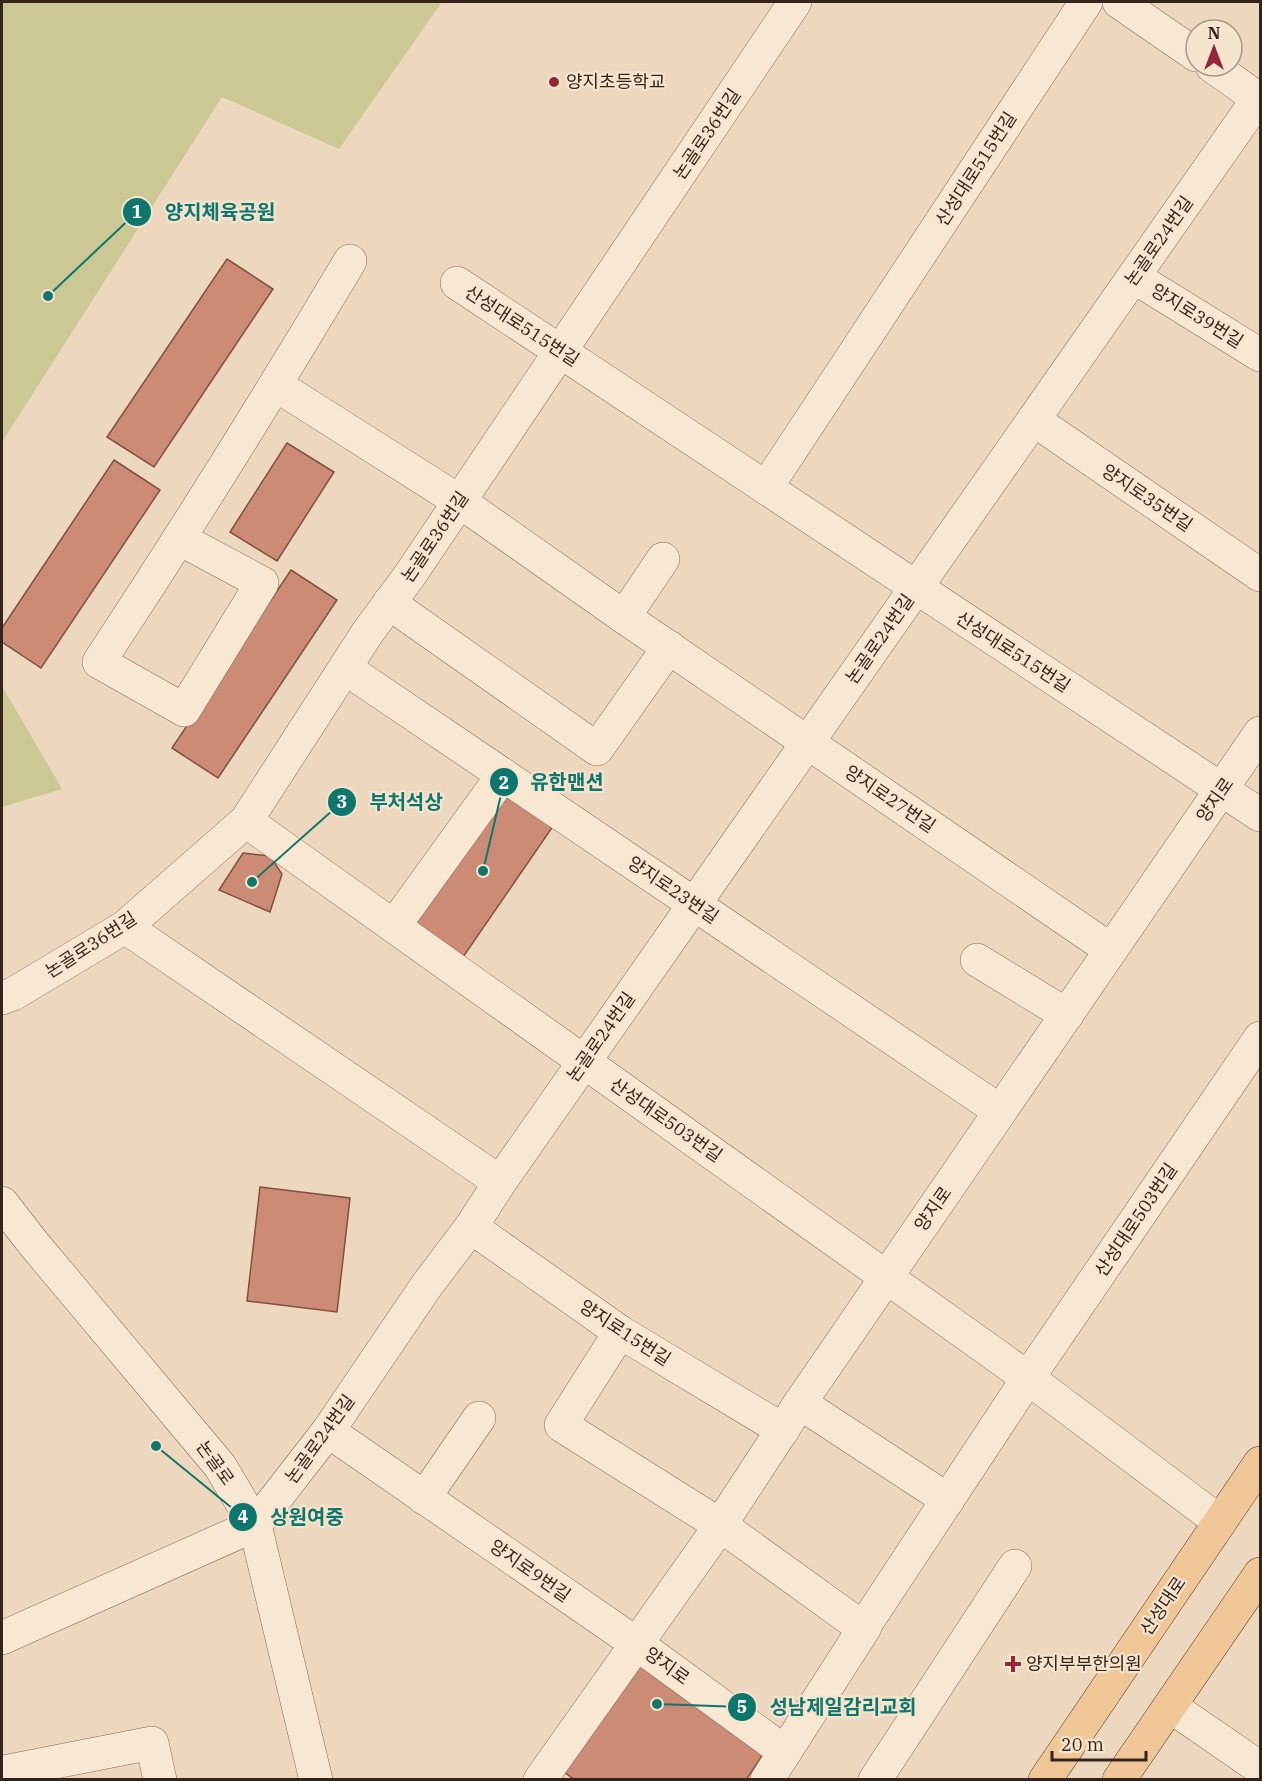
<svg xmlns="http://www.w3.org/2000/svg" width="1262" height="1781" font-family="'IBM Plex Serif','Noto Sans KR',serif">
  <rect width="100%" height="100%" fill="#edd8bf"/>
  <g fill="#cbc893">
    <polygon points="2,2 442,2 339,149 222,97 2,442"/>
    <polygon points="2,686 62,789 2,807"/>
  </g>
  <g fill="#cb8b75" stroke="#844f3e" stroke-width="1.5">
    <polygon points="227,259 273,289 154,467 107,437"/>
    <polygon points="287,443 334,472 277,561 230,532"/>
    <polygon points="114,460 160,490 41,668 2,642 2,628"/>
    <polygon points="291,570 337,600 218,778 172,748"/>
    <polygon points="506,783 558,819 461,960 408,923"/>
    <polygon points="243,853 270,856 282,874 270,912 219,890"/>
    <polygon points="260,1187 350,1198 337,1312 247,1301"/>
    <polygon points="639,1661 768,1747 746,1780 575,1780 564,1772"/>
  </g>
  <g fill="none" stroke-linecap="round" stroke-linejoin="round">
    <g stroke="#856958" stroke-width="34">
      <g id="minor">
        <polyline points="1119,2 1196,55"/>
        <polyline points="1212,66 1260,100"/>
        <polyline points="1134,277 1260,355"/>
        <polyline points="457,283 1260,815"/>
        <polyline points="276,385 459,501 624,617 1111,950"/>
        <polyline points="1034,420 1260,575"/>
        <polyline points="766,488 1086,2"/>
        <path d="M180 539 262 583 184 710 99 662C186 530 269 397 350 261"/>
        <polyline points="389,603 597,749 669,647"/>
        <polyline points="624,617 663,559"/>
        <polyline points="345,668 1000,1111"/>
        <polyline points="246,821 1028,1378 1220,1522"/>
        <polyline points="394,926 503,775"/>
        <polyline points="125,927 500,1182"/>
        <polyline points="977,960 1067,1015"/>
        <polyline points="2,998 13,994 125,927 246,821 368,632 410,575 795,2"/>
        <polyline points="2,1203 33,1243 220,1466 255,1525 316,1780"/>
        <polyline points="471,1227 620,1332 783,1430"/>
        <polyline points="620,1332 561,1425 720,1525 863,1628"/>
        <polyline points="800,1403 948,1500"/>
        <polyline points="328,1431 637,1644 785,1752"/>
        <polyline points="424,1498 479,1418"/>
        <polyline points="2,1638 255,1525 328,1431 427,1285 471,1227 500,1182 1260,96"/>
        <polyline points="1170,1706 1260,1768"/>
        <polyline points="4,1772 152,1743 160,1780"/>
        <polyline points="540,1780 713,1536 800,1403 1260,733"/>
        <polyline points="767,1780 865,1627 863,1628 1028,1378 1260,1038"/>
        <polyline points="875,1780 1015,1566"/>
      </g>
    </g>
    <g stroke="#53382c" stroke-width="34">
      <g id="major">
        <polyline points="1045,1780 1260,1463"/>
        <polyline points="1119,1780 1260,1574"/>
      </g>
    </g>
    <use href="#minor" stroke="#f8e7d2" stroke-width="33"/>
    <use href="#major" stroke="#f1c696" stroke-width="33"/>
  </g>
  <g fill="#94283a" stroke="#f5e4ce" stroke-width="2">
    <circle cx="554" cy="82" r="6"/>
    <path d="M1010 1655h6v6h6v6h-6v6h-6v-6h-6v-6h6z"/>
  </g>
  <g text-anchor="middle" stroke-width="4.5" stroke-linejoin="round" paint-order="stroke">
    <g font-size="18" fill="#35241c" stroke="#f5e4ce" text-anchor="start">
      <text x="566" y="88">양지초등학교</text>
      <text x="1026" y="1670">양지부부한의원</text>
    </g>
    <g font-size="18" fill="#35241c" stroke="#f5e4ce">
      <text transform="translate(707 134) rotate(-56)" y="6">논골로36번길</text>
      <text transform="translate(976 169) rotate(-57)" y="6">산성대로515번길</text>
      <text transform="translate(1159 241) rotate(-55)" y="6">논골로24번길</text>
      <text transform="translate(1197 316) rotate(32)" y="6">양지로39번길</text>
      <text transform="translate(522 326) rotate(33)" y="6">산성대로515번길</text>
      <text transform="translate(1147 498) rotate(34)" y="6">양지로35번길</text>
      <text transform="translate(435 537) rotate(-56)" y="6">논골로36번길</text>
      <text transform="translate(880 639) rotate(-55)" y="6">논골로24번길</text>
      <text transform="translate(1013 652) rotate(33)" y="6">산성대로515번길</text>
      <text transform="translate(890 799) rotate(34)" y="6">양지로27번길</text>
      <text transform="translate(1215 800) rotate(-55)" y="6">양지로</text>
      <text transform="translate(673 890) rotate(34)" y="6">양지로23번길</text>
      <text transform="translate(91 945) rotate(-33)" y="6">논골로36번길</text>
      <text transform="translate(601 1037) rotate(-55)" y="6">논골로24번길</text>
      <text transform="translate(666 1120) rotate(35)" y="6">산성대로503번길</text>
      <text transform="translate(933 1209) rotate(-55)" y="6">양지로</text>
      <text transform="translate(1136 1220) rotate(-56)" y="6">산성대로503번길</text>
      <text transform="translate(625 1333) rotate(33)" y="6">양지로15번길</text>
      <text transform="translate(320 1439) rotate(-54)" y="6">논골로24번길</text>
      <text transform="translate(215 1463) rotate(54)" y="6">논골로</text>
      <text transform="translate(530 1571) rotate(35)" y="6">양지로9번길</text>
      <text transform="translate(1163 1606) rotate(-56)" y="6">산성대로</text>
      <text transform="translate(667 1666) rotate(36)" y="6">양지로</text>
    </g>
  </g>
  <path fill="none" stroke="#0f766e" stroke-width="2" d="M48 296L137 212M483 871L504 782M252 882L342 802M156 1446L243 1517M657 1704L742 1707"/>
  <g fill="#0f766e" stroke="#f5e4ce" stroke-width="2">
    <circle cx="48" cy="296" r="6"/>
    <circle cx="483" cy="871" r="6"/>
    <circle cx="252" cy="882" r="6"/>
    <circle cx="156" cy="1446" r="6"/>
    <circle cx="657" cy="1704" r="6"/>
    <circle cx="137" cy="212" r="15"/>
    <circle cx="504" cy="782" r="15"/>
    <circle cx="342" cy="802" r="15"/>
    <circle cx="243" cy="1517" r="15"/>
    <circle cx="742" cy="1707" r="15"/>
  </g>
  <g font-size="18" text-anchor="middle" font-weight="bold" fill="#fff">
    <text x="137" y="218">1</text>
    <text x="504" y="789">2</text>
    <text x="342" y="808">3</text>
    <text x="243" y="1523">4</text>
    <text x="742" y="1713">5</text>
  </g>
  <g font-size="20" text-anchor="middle" font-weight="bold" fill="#0f766e" stroke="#f5e4ce" stroke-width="4.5" stroke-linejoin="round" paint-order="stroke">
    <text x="220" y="219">양지체육공원</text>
    <text x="567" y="789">유한맨션</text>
    <text x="406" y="809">부처석상</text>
    <text x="307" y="1524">상원여중</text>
    <text x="843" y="1714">성남제일감리교회</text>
  </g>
  <rect width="1262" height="1781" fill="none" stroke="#35241c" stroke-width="6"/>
  <g transform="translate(1214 48)"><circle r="28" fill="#f5e4ce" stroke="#a89787" stroke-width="1.5"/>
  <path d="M0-4.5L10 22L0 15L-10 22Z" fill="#94283a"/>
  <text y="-9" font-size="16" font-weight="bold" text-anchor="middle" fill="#35241c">N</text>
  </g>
  <path d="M1052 1751v9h94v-9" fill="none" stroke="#35241c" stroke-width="3"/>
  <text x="1061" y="1751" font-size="18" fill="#35241c" stroke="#f5e4ce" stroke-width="4.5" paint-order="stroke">20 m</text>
</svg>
